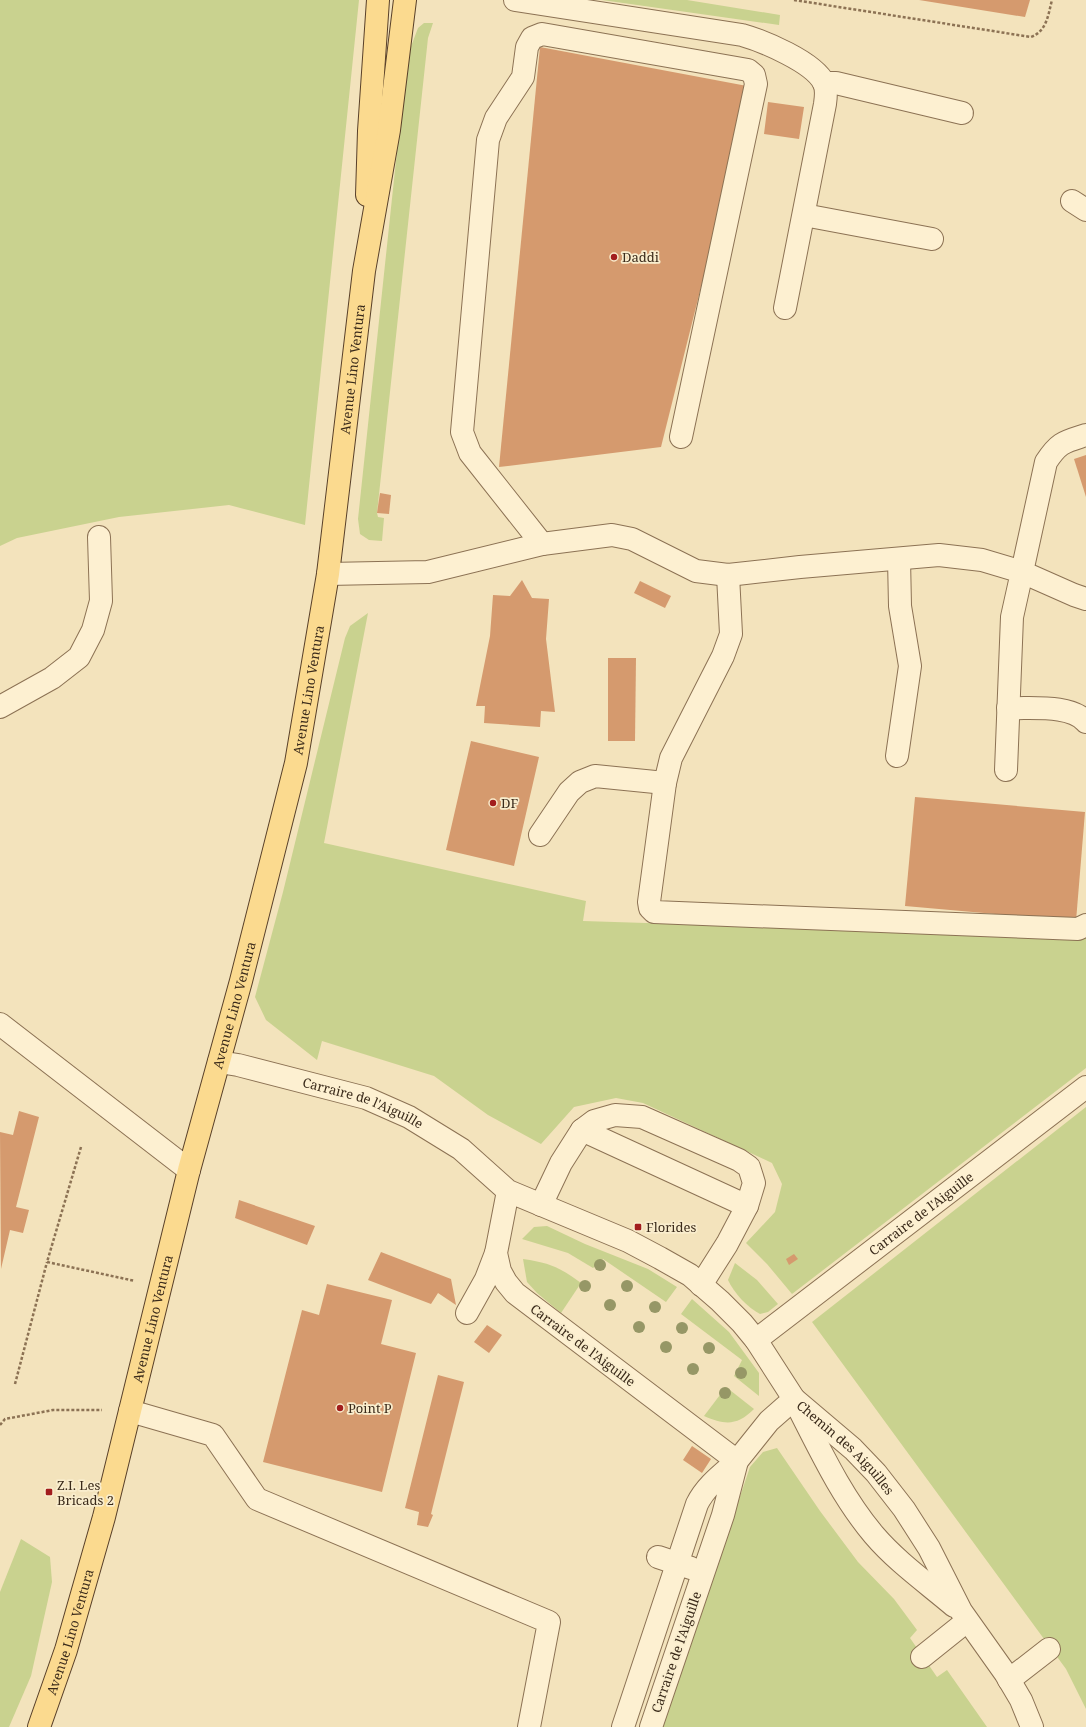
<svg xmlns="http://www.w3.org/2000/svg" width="1086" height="1727" font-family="'Noto Serif',serif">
  <rect width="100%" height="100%" fill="#f3e3bc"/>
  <g fill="#c9d28f">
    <polygon points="0,0 359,0 305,525 229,505 119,517 17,538 0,546"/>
    <polygon points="602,0 687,0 780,15 779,25"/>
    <polygon points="424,23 433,23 428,38 377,513 378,517 384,518 382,541 369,540 360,534 358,519 407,57 418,28"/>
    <polygon points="368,613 324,843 586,901 583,921 1086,937 1086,1068 792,1294 767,1264 746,1243 775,1212 782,1184 772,1163 643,1103 616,1098 574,1107 541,1144 488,1115 434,1076 322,1041 317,1060 266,1020 255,997 283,892 345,638 350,626"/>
    <polygon points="1086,1107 1086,1709 1066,1669 812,1322"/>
    <polygon points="547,1226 585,1244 648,1269 677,1287 666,1302 603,1259 593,1268 568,1253 522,1239 534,1227"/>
    <path d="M523 1259C550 1263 559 1267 581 1283L561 1313 537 1293 527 1282Z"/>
    <path d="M735 1263 757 1280 778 1304 768 1312 760 1314C748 1308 734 1293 728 1280Z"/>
    <polygon points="692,1299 729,1332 759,1373 759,1396 734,1376 742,1360 681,1314"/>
    <path d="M726 1387 754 1409C737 1426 725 1425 704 1416Z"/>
    <polygon points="777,1448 820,1511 858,1562 894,1599 917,1630 910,1638 937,1677 947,1670 987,1727 662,1727 750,1467 763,1452"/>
    <polygon points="21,1539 50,1557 52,1582 31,1676 9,1727 0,1727 0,1592"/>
  </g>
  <g fill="#d59a6e">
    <polygon points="919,0 1030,0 1025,17"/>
    <polygon points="540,47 747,86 737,143 661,447 499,467"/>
    <polygon points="768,102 804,107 799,139 764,134"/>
    <polygon points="1086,455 1086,497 1074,459"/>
    <polygon points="380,493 391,495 389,514 377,513"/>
    <polygon points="522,580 532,598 549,599 546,639 555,712 541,711 540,727 484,723 485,706 476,706 490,636 493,595 510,596"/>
    <polygon points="640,581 671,596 665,608 634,593"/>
    <polygon points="608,658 636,658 635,741 608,741"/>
    <polygon points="471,741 539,757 514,866 446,850"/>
    <polygon points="915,797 1085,812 1076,921 905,906"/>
    <polygon points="19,1111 39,1117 16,1207 29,1210 23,1233 10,1230 1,1269 0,1132 13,1135"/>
    <polygon points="239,1200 315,1226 307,1245 235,1218"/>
    <polygon points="381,1252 451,1279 456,1305 438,1293 431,1304 368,1280"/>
    <polygon points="794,1254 798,1259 789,1265 786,1259"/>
    <polygon points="327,1284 392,1300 381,1344 416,1353 382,1492 263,1462 302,1310 319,1315"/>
    <polygon points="487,1325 502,1335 489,1353 474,1342"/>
    <polygon points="438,1375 464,1382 431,1514 433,1515 428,1527 417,1525 419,1512 405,1508"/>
    <polygon points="692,1446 711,1459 702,1473 683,1460"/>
  </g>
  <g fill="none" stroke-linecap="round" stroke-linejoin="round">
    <g stroke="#8c7254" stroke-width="24">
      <g id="minor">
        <path d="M515 0 742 35C763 41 814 62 824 83 827 89 826 97 825 104L785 308"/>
        <polyline points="824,83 836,83 962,113"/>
        <polyline points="1072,201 1086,210"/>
        <polyline points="804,215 932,239"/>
        <path d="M1086 435C1064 442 1059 442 1046 462L1022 572 1074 595 1086 599"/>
        <polyline points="542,544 470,453 462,432 488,140 496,118 523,77 527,47 532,38 542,34 748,70 754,75 756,84 681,437"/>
        <polyline points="328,574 428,572 542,544 612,535 632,539 696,571 728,575 800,567 939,555 982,560 1022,572 1012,617 1006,770"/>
        <polyline points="728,575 731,634 723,656 671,758 665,783 649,902 650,908 654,912 1078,929 1086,925"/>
        <polyline points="0,707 52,678 79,657 93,630 101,601 99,537"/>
        <path d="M1008 708C1031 709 1071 704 1086 722"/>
        <polyline points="897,756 910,666 900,606 899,559"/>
        <polyline points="540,835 569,792 580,782 595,776 665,783"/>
        <polyline points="0,1024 189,1170"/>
        <path id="s1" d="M219 1062 238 1065 366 1098 409 1117 461 1149 508 1191 628 1241 660 1258 690 1275 720 1301 742 1323 756 1340 794 1399 769 1421 737 1461 515 1293 506 1282 500 1271 496 1253 508 1191"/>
        <polyline points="582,1130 747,1206"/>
        <polyline points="541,1205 561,1163 582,1130 594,1121 615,1115 642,1117 739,1160 749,1167 754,1183 747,1206 727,1244 701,1285"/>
        <polyline points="467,1313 486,1279 496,1253"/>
        <path id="s2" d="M756 1340 1086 1087"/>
        <path id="s3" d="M794 1399 853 1449 876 1473 904 1509 929 1548 961 1611 1005 1673 1021 1700 1032 1727"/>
        <path d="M798 1407C821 1452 842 1497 874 1535 897 1562 927 1583 954 1606"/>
        <polyline points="130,1411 213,1435 257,1499 549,1622 529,1727"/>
        <polyline points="658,1557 691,1568"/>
        <polyline points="922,1657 967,1621"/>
        <polyline points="1009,1680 1049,1649"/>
        <path d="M623 1727 697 1504C706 1486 721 1475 737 1461L723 1515 651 1727"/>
      </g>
    </g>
    <g stroke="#594029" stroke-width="24">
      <g id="major">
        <polyline points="367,195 369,131 378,0"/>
        <path id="s4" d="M39 1727 66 1650 104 1517 189 1170 241 981 296 763 328 574 364 271 389 130 405 0"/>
      </g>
    </g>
    <g stroke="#8c7254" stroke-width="2.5" stroke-dasharray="3 2" stroke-linecap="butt">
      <path d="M794 0 1031 37C1047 31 1048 15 1052 0"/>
      <polyline points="81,1147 47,1262 135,1281"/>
      <polyline points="15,1384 47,1262"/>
      <polyline points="0,1425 5,1419 53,1410 102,1410"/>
    </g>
    <use href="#minor" stroke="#fdf0d1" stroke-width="22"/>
    <use href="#major" stroke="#fbda8f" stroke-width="22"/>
  </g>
  <g fill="#969766">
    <circle cx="600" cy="1265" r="6"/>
    <circle cx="585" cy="1286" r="6"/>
    <circle cx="627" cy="1286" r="6"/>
    <circle cx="610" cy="1305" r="6"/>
    <circle cx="655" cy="1307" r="6"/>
    <circle cx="639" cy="1327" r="6"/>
    <circle cx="682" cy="1328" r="6"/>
    <circle cx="666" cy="1347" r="6"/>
    <circle cx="709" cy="1348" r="6"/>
    <circle cx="693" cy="1369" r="6"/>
    <circle cx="741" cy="1373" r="6"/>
    <circle cx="725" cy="1393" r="6"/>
  </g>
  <g fill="#a21d1d" stroke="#f9edcd" stroke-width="1.5">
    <circle cx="614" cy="257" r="4"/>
    <circle cx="493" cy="803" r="4"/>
    <rect x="634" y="1223" width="8" height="8" rx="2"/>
    <circle cx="340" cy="1408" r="4"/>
    <rect x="45" y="1488" width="8" height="8" rx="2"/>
  </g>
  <g text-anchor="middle" stroke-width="3.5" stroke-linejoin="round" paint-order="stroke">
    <g font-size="13" fill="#3a2a1a" stroke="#f9edcd" text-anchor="start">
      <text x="622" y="262">Daddi</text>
      <text x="501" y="808">DF</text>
      <text x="646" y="1232">Florides</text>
      <text x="348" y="1413">Point P</text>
      <text x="57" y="1490">Z.I. Les<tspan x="57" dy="15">Bricads 2</tspan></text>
    </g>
    <g font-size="13" fill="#3a2a1a" stroke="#f9edcd">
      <text dy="5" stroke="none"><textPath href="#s4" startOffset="1396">Avenue Lino Ventura</textPath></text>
      <text dy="5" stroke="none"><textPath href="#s4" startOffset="1072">Avenue Lino Ventura</textPath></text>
      <text dy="5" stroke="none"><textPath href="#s4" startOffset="748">Avenue Lino Ventura</textPath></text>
      <text dy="5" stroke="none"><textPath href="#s1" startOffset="150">Carraire de l'Aiguille</textPath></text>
      <text dy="5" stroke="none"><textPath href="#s2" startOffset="208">Carraire de l'Aiguille</textPath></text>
      <text dy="5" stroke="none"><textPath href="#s4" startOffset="424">Avenue Lino Ventura</textPath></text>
      <text transform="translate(583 1345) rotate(37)" y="5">Carraire de l'Aiguille</text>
      <text dy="5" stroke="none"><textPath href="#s3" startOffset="71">Chemin des Aiguilles</textPath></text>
      <text dy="5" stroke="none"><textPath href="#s4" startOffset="100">Avenue Lino Ventura</textPath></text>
      <text transform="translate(676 1652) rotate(-71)" y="5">Carraire de l'Aiguille</text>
    </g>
  </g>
</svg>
